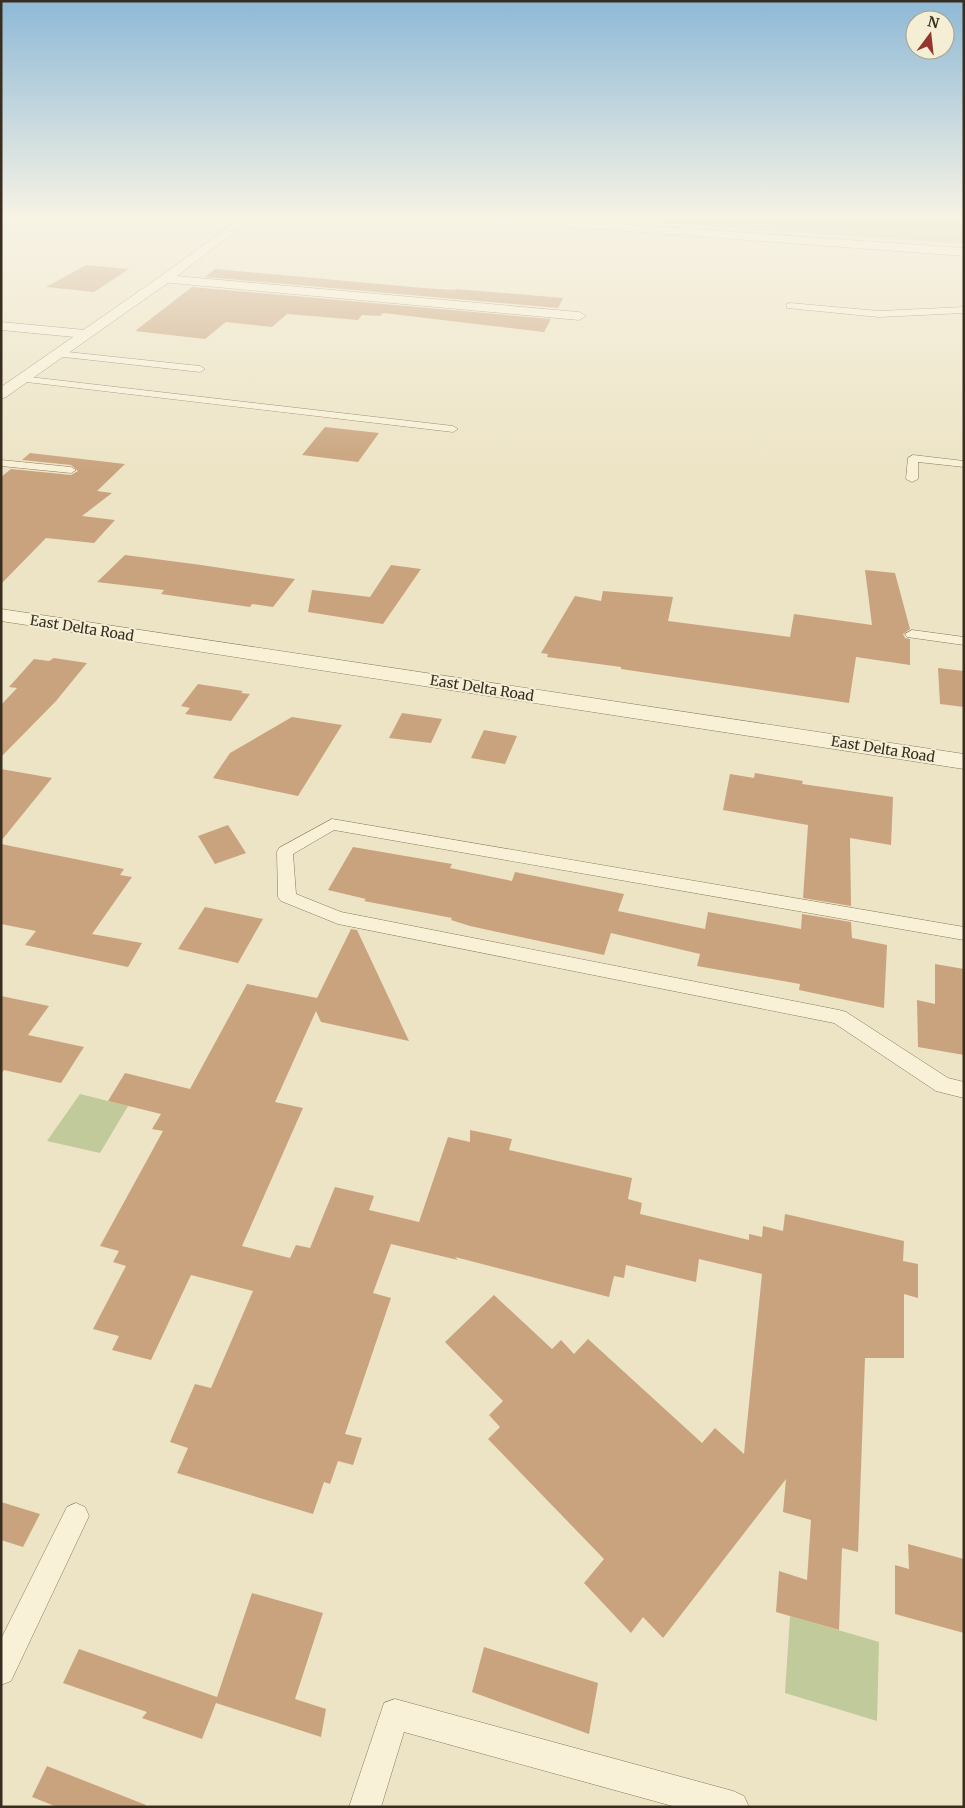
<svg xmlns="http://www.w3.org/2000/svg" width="965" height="1808" font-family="Merriweather,serif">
  <rect width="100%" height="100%" fill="#ede4c5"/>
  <g fill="#c1ca9a">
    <polygon points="607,219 955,219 964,227 964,244"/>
    <polygon points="80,1094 128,1106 100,1153 47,1141"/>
    <polygon points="790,1616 879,1642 877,1721 785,1693"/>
  </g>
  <g fill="#c9a37d">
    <polygon points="86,265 129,269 94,292 46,287"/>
    <polygon points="215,269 424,288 455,290 456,289 563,298 558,308 205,277"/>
    <polygon points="192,287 551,319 544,332 383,313 380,316 362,315 358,320 287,314 272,327 226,322 205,339 135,331"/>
    <polygon points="325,427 379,433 358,462 302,455"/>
    <polygon points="30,453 125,464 97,491 112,493 82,516 115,520 94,543 46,538 1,584 1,477 11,469 71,475 78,471 71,465 22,460"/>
    <polygon points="125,555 201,565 295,579 273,607 252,604 250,607 161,594 164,590 97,582"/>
    <polygon points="391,565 421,569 383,624 308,612 312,590 370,597"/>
    <polygon points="865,570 895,573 910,629 903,634 905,638 910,639 910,665 856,657 849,703 621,669 621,667 547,657 548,654 541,653 575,596 601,601 603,591 673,597 668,621 790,637 794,614 872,625"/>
    <polygon points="54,658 87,663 56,701 1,757 1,705 17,688 9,687 34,659 49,661"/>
    <polygon points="938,668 964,671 964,707 940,704"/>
    <polygon points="198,684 243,691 241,693 250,694 231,721 185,714 190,708 181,706"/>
    <polygon points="402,713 442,719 431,743 389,738"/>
    <polygon points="292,717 342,725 298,796 213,778 230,753"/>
    <polygon points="484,730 517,736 505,764 471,758"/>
    <polygon points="1,769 52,778 1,841"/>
    <polygon points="755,773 803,781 802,784 893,797 891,845 850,838 851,906 803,898 808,825 723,810 730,774 754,778"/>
    <polygon points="228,825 246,853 215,864 198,836"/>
    <polygon points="1,844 124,869 120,875 132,877 92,934 142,943 128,967 25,945 36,931 1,924"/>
    <polygon points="353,847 452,864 450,868 512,881 515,872 624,894 618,911 705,929 708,912 801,929 802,914 851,922 852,938 887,945 884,1008 799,990 800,984 697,966 700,954 611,933 604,955 470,926 451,920 452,918 364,901 366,899 328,890"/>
    <polygon points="205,907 263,919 238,963 178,949"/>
    <polygon points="351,929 357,930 409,1041 321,1022 316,1011 275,1102 303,1108 242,1246 290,1258 296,1245 310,1248 335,1187 374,1196 369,1210 419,1222 448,1137 470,1142 470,1130 512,1139 509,1150 632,1178 628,1199 642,1203 640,1214 749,1240 749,1234 762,1237 763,1226 783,1231 785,1214 904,1241 903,1261 918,1264 918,1298 904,1294 904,1358 865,1358 858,1552 842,1548 839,1630 776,1612 779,1571 807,1580 811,1520 783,1512 786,1479 663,1638 643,1617 631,1633 584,1583 604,1559 488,1439 500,1427 489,1415 503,1401 445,1342 494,1295 552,1349 561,1340 574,1354 588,1339 702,1443 715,1428 744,1454 762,1274 699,1259 696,1282 626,1265 624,1278 614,1276 609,1297 455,1257 458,1260 391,1244 373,1293 391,1298 345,1434 362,1438 353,1465 338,1461 330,1484 324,1482 313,1514 177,1473 188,1448 170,1442 195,1384 211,1388 253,1291 191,1275 151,1360 112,1350 119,1336 93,1329 126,1266 113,1262 119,1251 100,1246 163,1131 152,1129 161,1114 108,1101 125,1073 190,1089 247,984 317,998"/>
    <polygon points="935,964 964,969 964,1055 918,1047 917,1000 935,1004"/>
    <polygon points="1,996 49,1006 28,1035 84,1047 61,1083 4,1070 1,1074"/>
    <polygon points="1,1502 40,1514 23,1547 1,1540"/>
    <polygon points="908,1544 964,1559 964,1633 895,1614 895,1565 909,1569"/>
    <polygon points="252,1593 323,1613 295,1699 326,1709 321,1737 216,1703 202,1739 142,1718 147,1712 63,1683 79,1649 217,1697"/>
    <polygon points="484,1647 598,1683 589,1734 472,1692"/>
    <polygon points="47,1766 146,1805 145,1807 57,1807 32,1797"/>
  </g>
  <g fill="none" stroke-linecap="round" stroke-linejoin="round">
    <g stroke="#87765c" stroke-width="1">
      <g id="service">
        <polygon points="11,219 20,219 1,228 1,223"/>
        <polygon points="790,303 879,311 964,307 964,313 879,317 787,308 787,304"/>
        <polygon points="58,351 200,366 205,369 200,372 55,356 53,354"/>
        <polygon points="21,376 453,426 458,429 453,432 18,381 16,379"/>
        <polygon points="913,455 964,461 964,467 918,462 918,479 912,482 906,479 908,458"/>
        <polygon points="1,460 71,467 76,470 71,473 1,466"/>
        <polygon points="912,630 964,637 964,645 907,637 905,634"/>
        <polygon points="332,819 964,927 964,940 334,830 293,854 296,894 341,912 839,1010 846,1012 948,1078 964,1082 964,1098 936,1091 834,1023 338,924 281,901 278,897 277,852 279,848"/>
        <polygon points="76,1503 85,1507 89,1516 11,1681 1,1685 1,1639 67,1507"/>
        <polygon points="395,1699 733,1791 744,1796 749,1807 676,1807 404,1732 381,1807 349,1807 384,1703"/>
      </g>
    </g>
    <g stroke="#87765c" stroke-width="1">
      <g id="minor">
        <polygon points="165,275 579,312 586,316 579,320 161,282 159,279 161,276"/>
        <polygon points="1,322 85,330 92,334 85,338 1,330"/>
        <polygon points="1,609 964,754 964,769 1,621"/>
      </g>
    </g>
    <g stroke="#87765c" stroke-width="1">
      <g id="tertiary">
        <polygon points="239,219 252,219 169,282 6,397 1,399 1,387 161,276"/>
        <polygon points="500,219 549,219 964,248 964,256 506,222"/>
      </g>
    </g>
    <polyline stroke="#87765c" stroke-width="1" stroke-dasharray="2 1" stroke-linecap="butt" points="940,219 952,229"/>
    <use href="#service" fill="#f8f1d8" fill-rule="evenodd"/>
    <use href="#minor" fill="#f8f1d8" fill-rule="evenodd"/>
    <use href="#tertiary" fill="#f8f1d8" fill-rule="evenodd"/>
  </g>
  <linearGradient id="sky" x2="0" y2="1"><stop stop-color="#8eb9d6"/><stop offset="0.46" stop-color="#f7f3e5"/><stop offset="1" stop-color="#f7f3e5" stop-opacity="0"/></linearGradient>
  <rect width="965" height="472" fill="url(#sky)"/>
  <g text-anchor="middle" stroke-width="4" stroke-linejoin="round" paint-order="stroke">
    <g font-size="14" fill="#382d1f" stroke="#f4eed5">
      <text transform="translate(82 628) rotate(9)" y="5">East Delta Road</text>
      <text transform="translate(482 688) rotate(9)" y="5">East Delta Road</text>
      <text transform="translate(883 749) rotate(9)" y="5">East Delta Road</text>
    </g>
  </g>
  <rect width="965" height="1808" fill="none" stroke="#382d1f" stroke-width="5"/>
  <g transform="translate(930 35) rotate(15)"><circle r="24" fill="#f4eed5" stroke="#a9a18c"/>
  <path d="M0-4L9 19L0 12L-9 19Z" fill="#94362e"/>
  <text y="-8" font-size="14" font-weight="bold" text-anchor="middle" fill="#382d1f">N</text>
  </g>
</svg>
